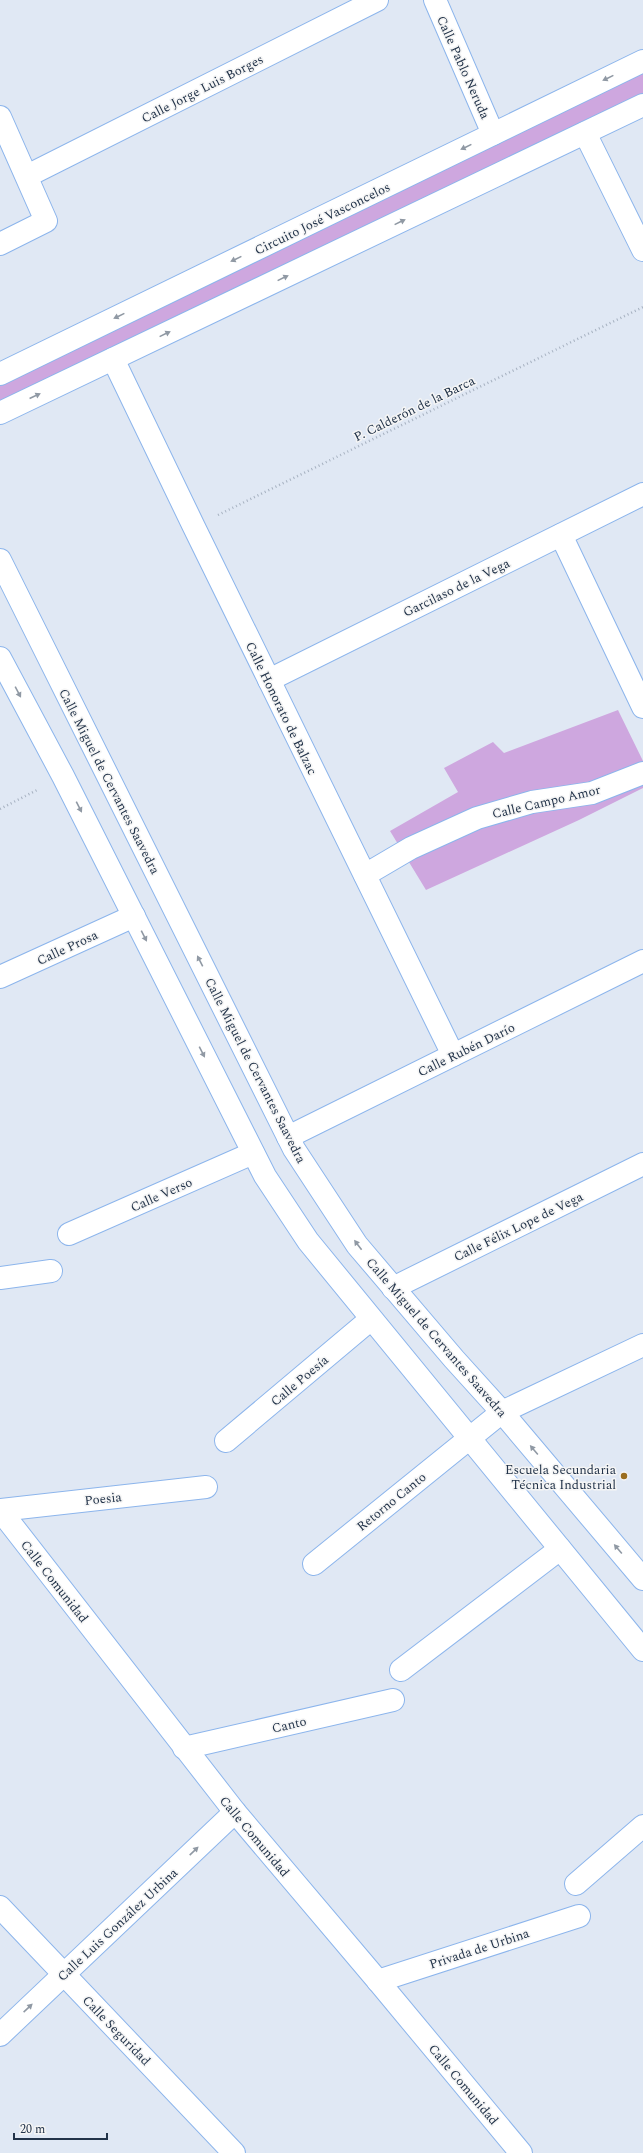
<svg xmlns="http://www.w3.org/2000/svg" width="643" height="2153" font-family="Spectral,serif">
  <rect width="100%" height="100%" fill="#e0e8f4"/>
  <g fill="#cea7df">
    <polygon points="643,72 643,94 0,408 0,386"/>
    <polygon points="618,710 643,761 643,788 579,820 426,890 390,831 458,792 444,768 493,742 504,753"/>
  </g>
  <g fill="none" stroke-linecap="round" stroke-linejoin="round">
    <g stroke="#8cb5ec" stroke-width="24">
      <g id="street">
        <polyline points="435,0 493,134"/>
        <polyline points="0,117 46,221 0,244"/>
        <polyline points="585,133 643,250"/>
        <polyline points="27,176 377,0"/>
        <polyline points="113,359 194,527 453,1055"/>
        <polyline points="561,535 643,707"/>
        <polyline points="269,680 643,494"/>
        <polyline points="365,875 411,848 477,818 532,802 592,793 643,773"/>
        <polyline points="0,977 134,916"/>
        <polyline points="288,1137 643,961"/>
        <polyline points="69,1234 253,1153"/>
        <polyline points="0,1278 51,1271"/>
        <polyline points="393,1288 643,1164"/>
        <polyline points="226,1441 371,1319"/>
        <polyline points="0,1510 206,1487"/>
        <polyline points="314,1564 502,1412 643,1345"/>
        <polyline points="401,1670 560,1549"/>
        <polyline points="184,1748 393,1700"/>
        <polyline points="576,1884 643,1826"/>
        <polyline points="0,1907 234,2153"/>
        <polyline points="378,1981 579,1916"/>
        <polyline points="0,2035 235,1812"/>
      </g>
    </g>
    <g stroke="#8cb5ec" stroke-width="24">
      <g id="secondary">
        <polyline points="0,374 643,61"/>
        <polyline points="0,413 643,105"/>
        <polyline points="0,560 294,1149 357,1245 454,1359 502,1412 643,1579"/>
        <polyline points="0,658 63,776 265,1176 308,1241 643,1650"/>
        <polyline points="0,1510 235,1812 378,1981 521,2153"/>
      </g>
    </g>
    <g stroke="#a6b1c0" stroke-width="2.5" stroke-dasharray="1 3" stroke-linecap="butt">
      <polyline points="218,515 643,307"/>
      <polyline points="0,809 39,789"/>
    </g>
    <use href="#street" stroke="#fff" stroke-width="22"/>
    <use href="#secondary" stroke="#fff" stroke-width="22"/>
  </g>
  <defs><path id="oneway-solid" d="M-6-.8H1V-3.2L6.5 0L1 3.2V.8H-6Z"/></defs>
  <g fill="#9099a4">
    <use href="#oneway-solid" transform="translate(608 78) rotate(154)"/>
    <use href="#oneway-solid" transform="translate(466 147) rotate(154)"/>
    <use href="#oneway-solid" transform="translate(400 222) rotate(-26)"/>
    <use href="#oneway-solid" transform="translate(236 259) rotate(154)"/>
    <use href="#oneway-solid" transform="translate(283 278) rotate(-26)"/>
    <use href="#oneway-solid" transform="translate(119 316) rotate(154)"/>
    <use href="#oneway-solid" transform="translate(165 334) rotate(-26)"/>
    <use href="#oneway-solid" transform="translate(35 396) rotate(-25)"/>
    <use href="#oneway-solid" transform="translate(18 692) rotate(62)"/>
    <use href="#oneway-solid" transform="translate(79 807) rotate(63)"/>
    <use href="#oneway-solid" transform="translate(144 936) rotate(63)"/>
    <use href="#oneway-solid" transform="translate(200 961) rotate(-117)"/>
    <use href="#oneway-solid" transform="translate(202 1052) rotate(63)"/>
    <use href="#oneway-solid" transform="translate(358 1245) rotate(-127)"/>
    <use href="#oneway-solid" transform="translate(534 1450) rotate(-130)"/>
    <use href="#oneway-solid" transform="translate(618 1549) rotate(-130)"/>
    <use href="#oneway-solid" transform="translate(194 1851) rotate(-44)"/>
    <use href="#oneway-solid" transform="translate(28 2008) rotate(-43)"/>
  </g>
  <circle fill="#9b6d1e" stroke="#f5f5f5" stroke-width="1.5" cx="624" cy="1476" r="4"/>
  <g text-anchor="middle" stroke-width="3" stroke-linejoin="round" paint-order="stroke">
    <g font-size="13" fill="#223349" stroke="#f5f5f5">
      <text transform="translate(464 67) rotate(66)" y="5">Calle Pablo Neruda</text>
      <text transform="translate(202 88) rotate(-27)" y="5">Calle Jorge Luis Borges</text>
      <text transform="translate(322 218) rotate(-26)" y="5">Circuito José Vasconcelos</text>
      <text transform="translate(414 408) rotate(-26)" y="5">P. Calderón de la Barca</text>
      <text transform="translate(456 587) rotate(-26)" y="5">Garcilaso de la Vega</text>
      <text transform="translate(282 708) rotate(64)" y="5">Calle Honorato de Balzac</text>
      <text transform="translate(110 781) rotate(63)" y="5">Calle Miguel de Cervantes Saavedra</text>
      <text transform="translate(546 801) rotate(-13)" y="5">Calle Campo Amor</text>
      <text transform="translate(67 947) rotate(-25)" y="5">Calle Prosa</text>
      <text transform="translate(466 1049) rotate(-26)" y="5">Calle Rubén Darío</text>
      <text transform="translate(256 1070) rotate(63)" y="5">Calle Miguel de Cervantes Saavedra</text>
      <text transform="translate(161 1194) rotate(-24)" y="5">Calle Verso</text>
      <text transform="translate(518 1226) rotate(-26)" y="5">Calle Félix Lope de Vega</text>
      <text transform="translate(437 1337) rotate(49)" y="5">Calle Miguel de Cervantes Saavedra</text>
      <text transform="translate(299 1380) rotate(-40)" y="5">Calle Poesía</text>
      <text transform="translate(103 1498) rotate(-6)" y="5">Poesia</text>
      <text transform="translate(391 1501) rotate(-39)" y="5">Retorno Canto</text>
      <text transform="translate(55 1581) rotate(52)" y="5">Calle Comunidad</text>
      <text transform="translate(289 1724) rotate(-13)" y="5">Canto</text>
      <text transform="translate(255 1836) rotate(50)" y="5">Calle Comunidad</text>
      <text transform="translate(117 1924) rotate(-43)" y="5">Calle Luis González Urbina</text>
      <text transform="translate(479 1948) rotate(-18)" y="5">Privada de Urbina</text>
      <text transform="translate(117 2030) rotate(46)" y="5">Calle Seguridad</text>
      <text transform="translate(464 2084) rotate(50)" y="5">Calle Comunidad</text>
    </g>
    <g font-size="13" fill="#223349" stroke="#f5f5f5" text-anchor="end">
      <text x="616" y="1474">Escuela Secundaria<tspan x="616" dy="15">Técnica Industrial</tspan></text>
    </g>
  </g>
  <path d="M14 2133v6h93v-6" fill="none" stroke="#223349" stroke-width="2"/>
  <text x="20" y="2133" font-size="12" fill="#223349" stroke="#f5f5f5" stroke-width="3" paint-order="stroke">20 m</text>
</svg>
